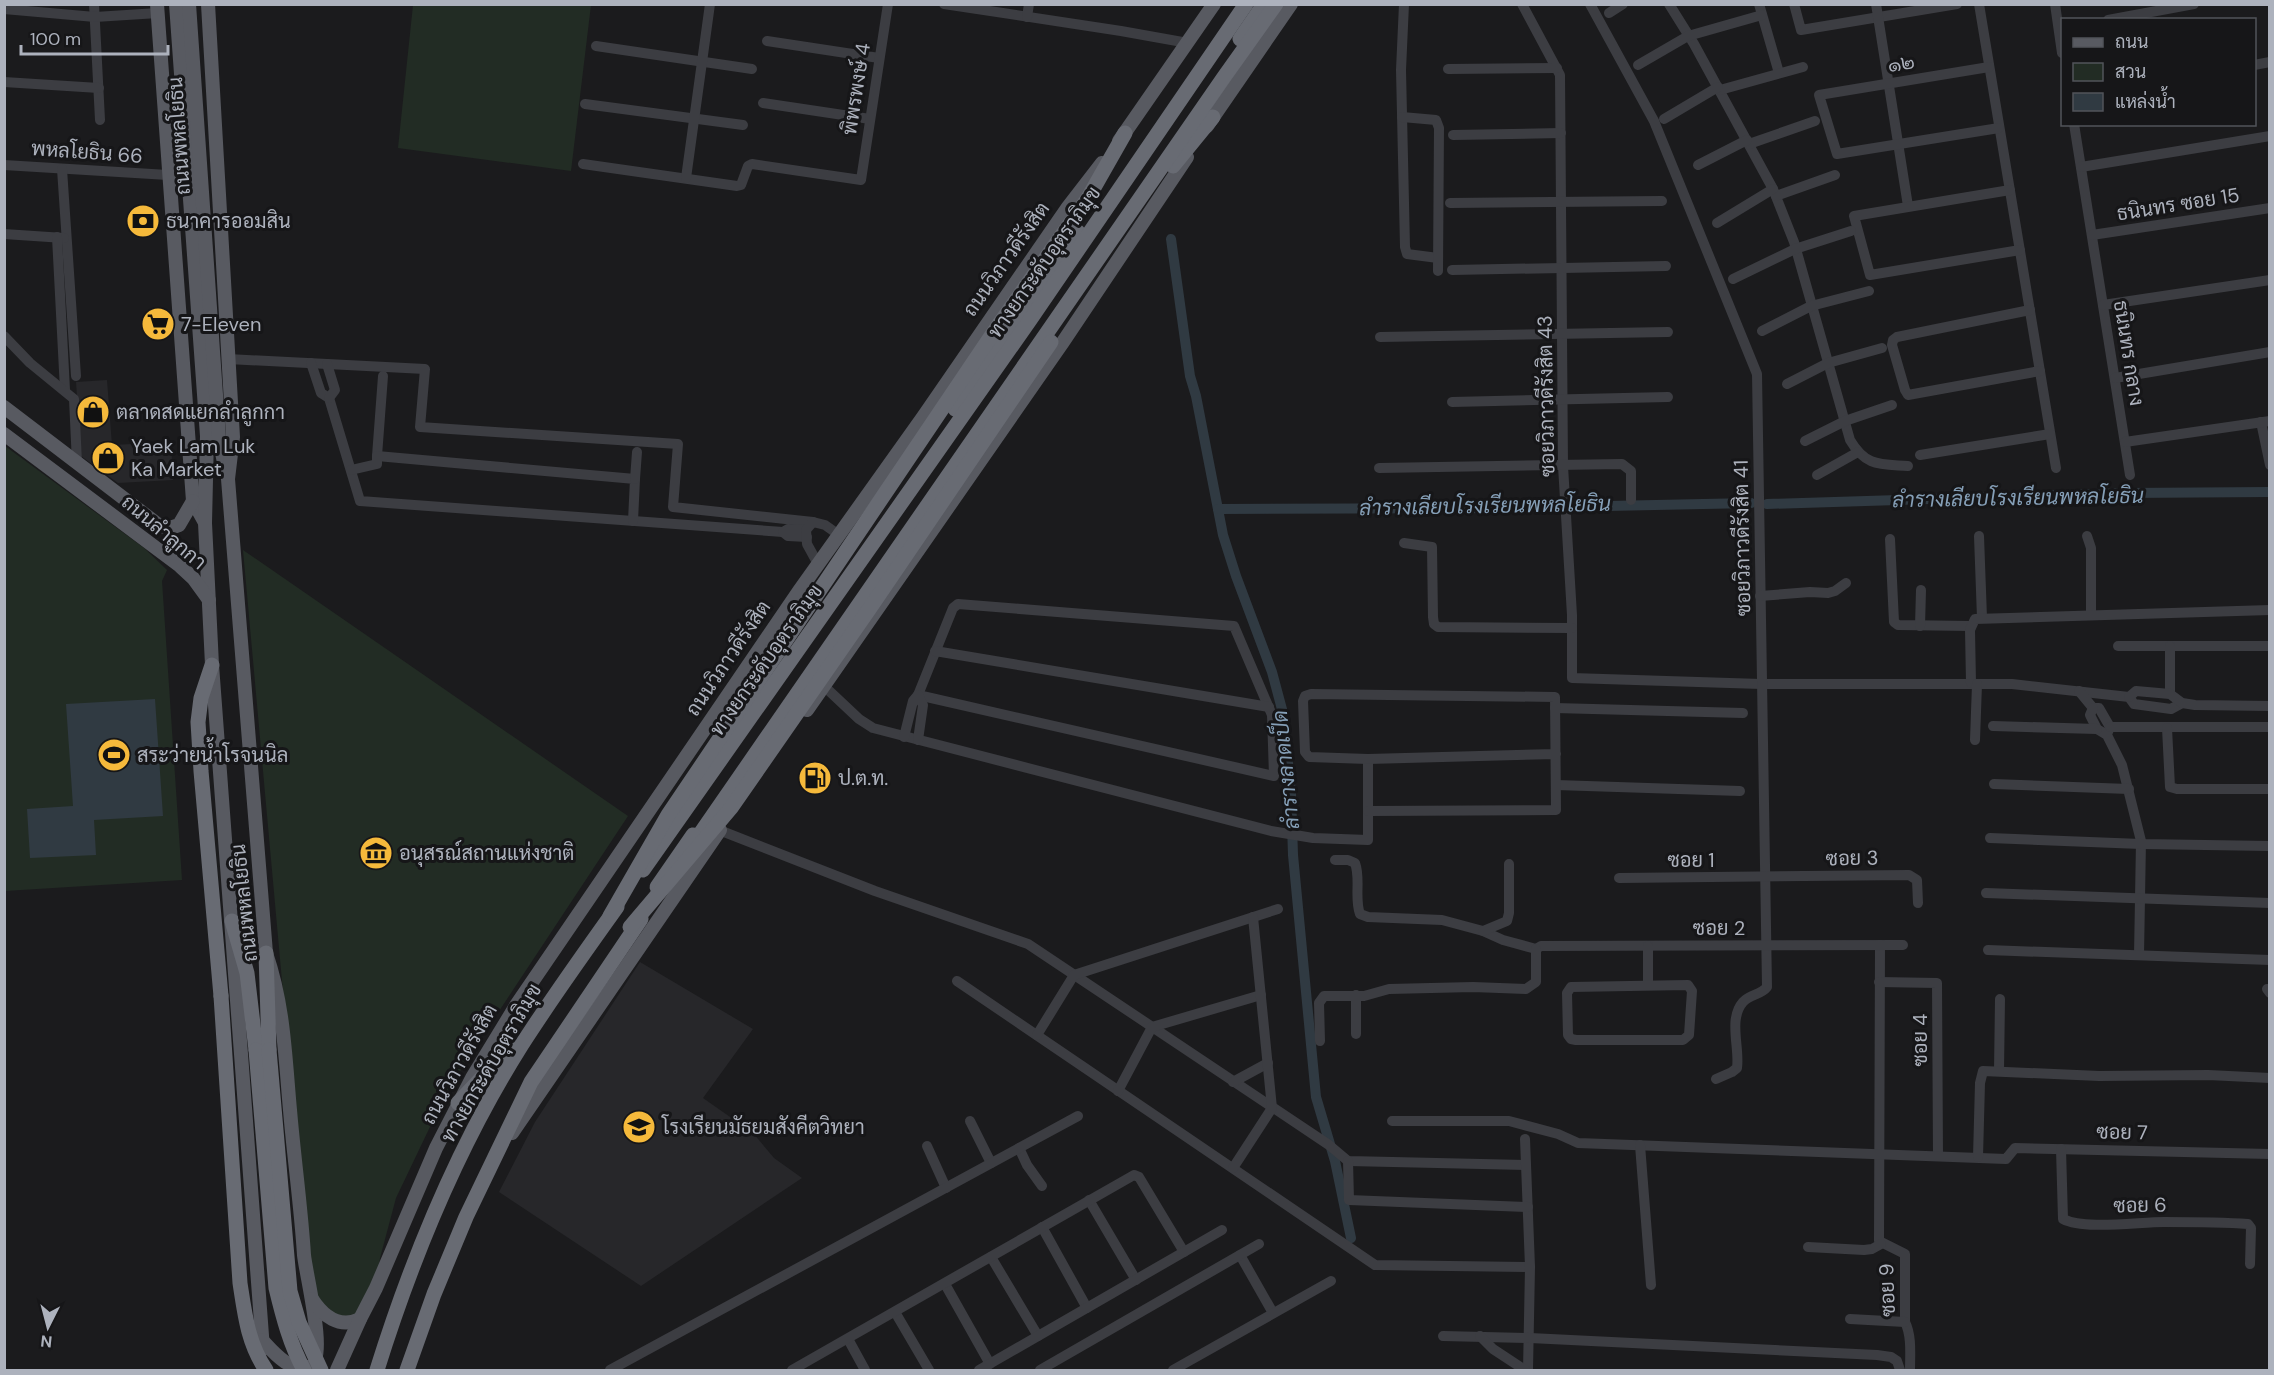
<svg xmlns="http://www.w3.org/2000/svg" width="2274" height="1375" font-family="'DM Sans',Sarabun,sans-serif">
  <rect width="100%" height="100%" fill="#1b1b1d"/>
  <g fill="#27272a">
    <polygon points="107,380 112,445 171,442 173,480 118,483 81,456 76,382"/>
    <polygon points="640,962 753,1029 703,1098 753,1133 774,1158 802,1178 641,1286 499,1192 535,1122"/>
  </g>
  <g fill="#222c24">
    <polygon points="413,5 591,5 571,171 398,148"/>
    <polygon points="5,446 144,548 167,570 162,581 182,880 5,891"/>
    <polygon points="243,550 628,816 466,1061 439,1108 396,1198 380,1258 376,1288 350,1321 324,1314 310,1290"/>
  </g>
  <polygon fill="#303a42" points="155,699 163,816 94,820 96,855 30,858 27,809 73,806 66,704"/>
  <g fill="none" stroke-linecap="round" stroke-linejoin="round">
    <g stroke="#303a42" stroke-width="10">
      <polyline points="1171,239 1190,376 1196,396 1223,535 1236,576 1272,672 1283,713 1291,793 1293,855 1316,1097 1335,1161 1351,1238"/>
      <polyline points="1767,504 2126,493 2270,492"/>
      <polyline points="1218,509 1517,508 1751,503"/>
    </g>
    <g stroke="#3c3d42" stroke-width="10">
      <polyline points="94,4 100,120"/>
      <polyline points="944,4 1121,31 1188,43"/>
      <polyline points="1404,4 1401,70 1405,247 1407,254 1438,258"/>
      <polyline points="1522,4 1560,75 1563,466 1572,615 1572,678 1761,684 2012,684 2129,697 2134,704 2171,709 2182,703"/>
      <path d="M1590 4 1654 121 1757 374 1767 987C1761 995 1750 994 1743 1002 1728 1019 1740 1048 1737 1068L1732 1072 1716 1079"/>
      <path d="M1669 4 1694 44 1773 189 1794 242 1850 440C1866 467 1880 464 1908 466"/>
      <polyline points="1759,4 1779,73"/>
      <polyline points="1794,4 1801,30 1957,4"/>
      <polyline points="1876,4 1908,206"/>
      <polyline points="1979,4 2056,468"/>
      <polyline points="2055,4 2062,53"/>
      <polyline points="4,9 95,17 158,13"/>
      <polyline points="1609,13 1623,4"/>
      <polyline points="1027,17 1029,4"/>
      <polyline points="2108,20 2194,4"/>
      <polyline points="767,41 879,58"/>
      <polyline points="596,46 752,69"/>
      <polyline points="1638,65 1688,36 1762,15"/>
      <polyline points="2254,65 2270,62"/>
      <polyline points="1989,67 1819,95 1837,154 1999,128"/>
      <polyline points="1448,69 1557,68"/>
      <polyline points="4,82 99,88"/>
      <polyline points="1720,90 1803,67"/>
      <polyline points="763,103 870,119"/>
      <polyline points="585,104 743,125"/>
      <polyline points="1402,117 1436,120 1439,128 1438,271"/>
      <polyline points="1664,119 1718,87"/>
      <polyline points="2074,124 2130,475"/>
      <polyline points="1453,135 1561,133"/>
      <polyline points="1749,144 1815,121"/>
      <polyline points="583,164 737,186 741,185 748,166 752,164 861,180 888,4"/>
      <polyline points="4,165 168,175"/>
      <polyline points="1698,165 1747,140"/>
      <polyline points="2081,167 2270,136"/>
      <polyline points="62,169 76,376"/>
      <polyline points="686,178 710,4"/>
      <polyline points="2010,190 1854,216 1870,275 2020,250"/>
      <polyline points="1776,196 1835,175"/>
      <polyline points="1450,203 1662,201"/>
      <polyline points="1717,223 1773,189"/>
      <polyline points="4,234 64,238"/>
      <polyline points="2092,235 2270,208"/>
      <polyline points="57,237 65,390"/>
      <polyline points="1452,270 1666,266"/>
      <polyline points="1733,279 1795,249 1851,231"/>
      <polyline points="2103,305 2270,280"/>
      <polyline points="2030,310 1897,337 1893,340 1892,345 1905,390 1908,395 2040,371"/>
      <polyline points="1762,331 1811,306 1869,291"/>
      <polyline points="4,336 30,363 74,399 77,463"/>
      <polyline points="1380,337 1668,332"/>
      <polyline points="228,359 425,369 420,427 678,444 673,507 813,522"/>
      <polyline points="311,363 321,393 329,398 360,501 783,532"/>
      <polyline points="327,364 335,390 329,398"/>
      <polyline points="2115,378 2270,352"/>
      <polyline points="1787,384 1828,363 1882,348"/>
      <polyline points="1452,402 1668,397"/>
      <polyline points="2261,422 2270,465"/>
      <polyline points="1805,441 1845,421 1892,405"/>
      <polyline points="2125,442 2270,421"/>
      <polyline points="1920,455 2050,434"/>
      <polyline points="377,456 383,376"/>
      <polyline points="1379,468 1622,464 1631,471 1631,500"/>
      <polyline points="351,470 377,464 377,456 635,479 633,521"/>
      <polyline points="1817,475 1858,452"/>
      <polyline points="635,479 637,452"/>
      <polyline points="806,530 788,529 783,532 788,536 807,537"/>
      <polyline points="1979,536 1982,618"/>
      <polyline points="2087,536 2091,548 2091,615"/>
      <polyline points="1890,539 1894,622 1898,625 1971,626"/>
      <polyline points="1404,543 1432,547 1433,617 1434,624 1438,627 1572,628"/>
      <polyline points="818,564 807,544 806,530 813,522 825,525 839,535"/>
      <polyline points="1760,596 1810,592 1828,593 1835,591 1846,583"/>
      <polygon points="958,604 1234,626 1272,715 1274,776 918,695 953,608"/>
      <polyline points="1920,626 1921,590"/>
      <polyline points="2118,646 2270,646"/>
      <polyline points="2170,646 2170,694"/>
      <polyline points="935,651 1269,707"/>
      <polyline points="1971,683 1970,630 1975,619 2270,610"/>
      <polyline points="825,687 859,719 873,728 1271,831 1313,838 1368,840 1368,759"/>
      <polyline points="2079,691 2093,708 2099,708 2110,727 2108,732"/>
      <polyline points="2129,697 2136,691 2170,694 2182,703 2195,705 2270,706"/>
      <polyline points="1555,708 1743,713"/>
      <polyline points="2093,708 2090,715 2097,729 2107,735 2122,765 2141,841 2139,955"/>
      <polyline points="1993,726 2097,729"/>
      <polyline points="2110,727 2270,727"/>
      <polyline points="2167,728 2170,787 2177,789 2270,789"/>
      <polyline points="904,737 913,701 918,695 923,705 918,740"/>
      <polyline points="1975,740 1977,684"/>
      <polyline points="1994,784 2129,789"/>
      <polyline points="1556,785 1740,791"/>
      <polyline points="1368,811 1556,810 1555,697 1311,694 1305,696 1303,701 1305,752 1309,757 1368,759 1556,754"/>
      <polyline points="719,830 875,891 1028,944 1329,1145 1348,1161 1526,1165"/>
      <polyline points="1990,838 2141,844 2270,846"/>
      <path d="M1335 860H1348L1355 863C1361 879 1354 898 1360 914L1368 917 1442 920 1483 931 1503 940 1536 949"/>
      <polyline points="1619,878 1909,875 1917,880 1918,903"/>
      <polyline points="1986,893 2270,903"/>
      <polyline points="1483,931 1507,921 1509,913 1509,864"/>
      <path d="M1880 945 1879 1241 1905 1254V1322C1912 1336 1910 1355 1910 1370"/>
      <polyline points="1536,949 1541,946 1903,945"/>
      <polyline points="1988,950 2270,960"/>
      <polyline points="957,981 1375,1265 1530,1267"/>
      <polyline points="1879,982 1937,983 1938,1155"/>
      <polyline points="1648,985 1648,946"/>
      <polygon points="1688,985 1692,991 1689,1035 1683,1040 1576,1040 1571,1039 1568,1035 1567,993 1571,987"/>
      <polyline points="2267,989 2270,993"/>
      <polyline points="1356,1034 1356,995"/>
      <polyline points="1037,1035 1074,975 1278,909"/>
      <polyline points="1320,1041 1319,1003 1324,996 1364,996 1389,989 1473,987 1526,989 1536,982 1536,949"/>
      <polyline points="1999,1071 2000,999"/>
      <polyline points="1233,1082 1268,1063"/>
      <polyline points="1118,1091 1152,1027 1261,995"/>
      <polyline points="970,1121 991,1163"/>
      <polyline points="1392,1121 1509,1121 1558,1134 1578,1143 2006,1159 2015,1148 2270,1154"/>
      <polyline points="1525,1139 1530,1267 1528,1370"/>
      <polyline points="1640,1145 1651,1285"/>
      <polyline points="927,1146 946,1188"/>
      <polyline points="1019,1148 1027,1165 1042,1186"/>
      <path d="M2061 1149 2063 1219C2084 1230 2138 1222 2164 1222 2192 1222 2220 1222 2248 1224L2251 1228 2250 1264"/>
      <polyline points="1978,1157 1980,1083 1983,1071 2099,1076 2208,1075 2270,1078"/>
      <polyline points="1348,1161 1349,1200 1528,1207"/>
      <polyline points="1233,1168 1272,1108 1253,917"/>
      <polyline points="1089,1200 1136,1280"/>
      <polyline points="1042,1227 1087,1308"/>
      <polyline points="1808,1247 1864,1250 1872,1249 1881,1244"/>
      <polyline points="1240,1255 1273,1313"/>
      <polyline points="991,1257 1038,1336"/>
      <polyline points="945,1284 990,1364"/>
      <polyline points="895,1312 929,1370"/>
      <polyline points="1850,1319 1905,1322"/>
      <polyline points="1443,1336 1530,1338 1877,1355 1891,1357 1897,1361 1900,1370"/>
      <polyline points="1480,1336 1493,1349 1525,1370"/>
      <polyline points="848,1339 865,1370"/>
      <polyline points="610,1370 1078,1116"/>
      <polyline points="792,1370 1134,1175 1139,1177 1184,1252"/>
      <polyline points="979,1370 1222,1230"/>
      <polyline points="1040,1370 1259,1244"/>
      <polyline points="1173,1370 1331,1281"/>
    </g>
    <g stroke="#585a61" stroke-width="14">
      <polyline points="157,4 193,501 204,521"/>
      <polyline points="176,4 207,436 205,523 212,665 263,1349"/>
      <polyline points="189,4 219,438 226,472"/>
      <path d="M208 4 233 437 228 479 266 953C284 1006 285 1055 290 1110 294 1158 301 1207 304 1255 306 1275 327 1357 311 1366 292 1375 273 1352 262 1340"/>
      <polyline points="1207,126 1291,4"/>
      <polyline points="1119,141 1214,4"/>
      <polyline points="4,407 160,526 170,528 179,525 193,501"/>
      <polyline points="4,434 180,566 193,578 209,600"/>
      <polyline points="807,710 1063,342 1187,157"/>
      <polyline points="512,1133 720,830"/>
      <path d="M312 1299C323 1316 339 1329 360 1319"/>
      <polyline points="337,1370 360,1319 376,1288 436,1148 472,1078 517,1004 799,591 923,417 1068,207 1102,163"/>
    </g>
    <g stroke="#686b73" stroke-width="15">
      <polyline points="1240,39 1264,4"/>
      <polyline points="1173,166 1213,117"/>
      <polyline points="1000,323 1088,198 1125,133"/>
      <polyline points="955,409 1078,232"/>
      <polyline points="212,665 201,698 198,722 201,771 221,996"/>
      <polyline points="691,847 1224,77 1276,4"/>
      <polyline points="643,870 1030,320 1246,4"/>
      <polyline points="657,887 693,835"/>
      <polyline points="232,921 247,973 256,1050"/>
      <polyline points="266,953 269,1050"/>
      <polyline points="458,1103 512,1046"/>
      <path d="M377 1370C412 1258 458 1146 521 1046 551 999 584 953 617 907"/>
      <polyline points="407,1370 434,1294 466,1217 531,1082 641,919"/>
    </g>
    <g stroke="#686b73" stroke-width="15">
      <polyline points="610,916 668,815 1000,323"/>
      <polyline points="630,927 731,808 870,608 1051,342"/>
      <path d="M221 996 240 1283C245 1316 248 1343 266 1370"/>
      <path d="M256 1050 276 1288C283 1317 290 1344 304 1370"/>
      <polyline points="269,1050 290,1291 299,1322 321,1370"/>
    </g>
  </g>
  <defs>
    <g id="bank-disc" transform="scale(1.725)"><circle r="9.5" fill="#f5b93b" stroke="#161618"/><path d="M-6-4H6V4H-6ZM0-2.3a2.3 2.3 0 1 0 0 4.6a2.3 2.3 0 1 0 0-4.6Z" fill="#111"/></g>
    <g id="supermarket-disc" transform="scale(1.725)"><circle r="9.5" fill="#f5b93b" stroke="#161618"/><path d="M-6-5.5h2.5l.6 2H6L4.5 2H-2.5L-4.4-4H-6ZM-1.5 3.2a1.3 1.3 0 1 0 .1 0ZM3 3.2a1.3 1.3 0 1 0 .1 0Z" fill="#111"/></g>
    <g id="shop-disc" transform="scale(1.725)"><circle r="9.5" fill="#f5b93b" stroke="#161618"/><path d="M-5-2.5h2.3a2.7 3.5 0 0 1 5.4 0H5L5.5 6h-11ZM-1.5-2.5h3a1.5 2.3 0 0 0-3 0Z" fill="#111"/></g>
    <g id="stadium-disc" transform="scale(1.725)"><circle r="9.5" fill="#f5b93b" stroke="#161618"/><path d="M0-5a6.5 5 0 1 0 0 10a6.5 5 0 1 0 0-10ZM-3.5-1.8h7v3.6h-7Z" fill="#111"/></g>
    <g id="fuel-disc" transform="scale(1.725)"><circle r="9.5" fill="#f5b93b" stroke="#161618"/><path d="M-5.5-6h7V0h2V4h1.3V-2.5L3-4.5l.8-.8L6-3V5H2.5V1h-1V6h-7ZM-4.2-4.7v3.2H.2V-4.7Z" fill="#111"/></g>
    <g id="museum-disc" transform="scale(1.725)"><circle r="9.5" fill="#f5b93b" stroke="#161618"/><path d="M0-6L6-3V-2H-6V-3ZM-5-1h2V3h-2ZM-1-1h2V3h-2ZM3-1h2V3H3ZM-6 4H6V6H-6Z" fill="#111"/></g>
    <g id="school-disc" transform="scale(1.725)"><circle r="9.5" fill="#f5b93b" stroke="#161618"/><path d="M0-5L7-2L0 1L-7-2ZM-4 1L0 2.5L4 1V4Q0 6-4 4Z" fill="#111"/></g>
  </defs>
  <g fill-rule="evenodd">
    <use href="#bank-disc" x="143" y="221"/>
    <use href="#supermarket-disc" x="158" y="324"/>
    <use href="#shop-disc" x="93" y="412"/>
    <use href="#shop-disc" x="108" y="458"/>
    <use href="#stadium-disc" x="114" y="755"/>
    <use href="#fuel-disc" x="815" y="778"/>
    <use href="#museum-disc" x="376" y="853"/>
    <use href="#school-disc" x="639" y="1127"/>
  </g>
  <g text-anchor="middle" stroke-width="6" stroke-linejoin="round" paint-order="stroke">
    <g font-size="20" fill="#adb2bd" stroke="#161618">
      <text transform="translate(1901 63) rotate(-9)" y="7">๑๒</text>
      <text transform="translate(856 89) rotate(-81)" y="7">พิพรพงษ์ 4</text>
      <text transform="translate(179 136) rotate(-94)" y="7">ถนนพหลโยธิน</text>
      <text transform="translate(87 152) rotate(4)" y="7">พหลโยธิน 66</text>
      <text transform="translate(2178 204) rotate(-9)" y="7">ธนินทร ซอย 15</text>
      <text transform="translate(1006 259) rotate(-55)" y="7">ถนนวิภาวดีรังสิต</text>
      <text transform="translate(1044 262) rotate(-55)" y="7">ทางยกระดับอุตราภิมุข</text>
      <text transform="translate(2129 353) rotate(81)" y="7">ธนินทร กลาง</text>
      <text transform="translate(1546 396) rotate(-91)" y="7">ซอยวิภาวดีรังสิต 43</text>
      <text transform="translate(164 532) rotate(40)" y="7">ถนนลำลูกกา</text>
      <text transform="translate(1742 538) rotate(-91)" y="7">ซอยวิภาวดีรังสิต 41</text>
      <text transform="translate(728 658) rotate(-56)" y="7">ถนนวิภาวดีรังสิต</text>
      <text transform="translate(766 660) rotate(-55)" y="7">ทางยกระดับอุตราภิมุข</text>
      <text transform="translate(1852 858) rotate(-1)" y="7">ซอย 3</text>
      <text x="1691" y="867">ซอย 1</text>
      <text transform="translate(244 903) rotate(-96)" y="7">ถนนพหลโยธิน</text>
      <text x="1719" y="935">ซอย 2</text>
      <text transform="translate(1920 1040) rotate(-90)" y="7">ซอย 4</text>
      <text transform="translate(491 1063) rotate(-60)" y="7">ทางยกระดับอุตราภิมุข</text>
      <text transform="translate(459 1064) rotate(-61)" y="7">ถนนวิภาวดีรังสิต</text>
      <text transform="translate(2122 1132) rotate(1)" y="7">ซอย 7</text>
      <text transform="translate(2140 1205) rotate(-1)" y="7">ซอย 6</text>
      <text transform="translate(1887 1290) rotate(-92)" y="7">ซอย 9</text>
    </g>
    <g font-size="20" fill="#adb2bd" stroke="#161618" text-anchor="start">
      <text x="166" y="228">ธนาคารออมสิน</text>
      <text x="181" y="331">7-Eleven</text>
      <text x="116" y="419">ตลาดสดแยกลำลูกกา</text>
      <text x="131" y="453">Yaek Lam Luk<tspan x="131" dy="23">Ka Market</tspan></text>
      <text x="137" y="762">สระว่ายน้ำโรจนนิล</text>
      <text x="838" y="785">ป.ต.ท.</text>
      <text x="399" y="860">อนุสรณ์สถานแห่งชาติ</text>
      <text x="662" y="1134">โรงเรียนมัธยมสังคีตวิทยา</text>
    </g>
    <g font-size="21" font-style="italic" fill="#859fb7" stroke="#161618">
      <text transform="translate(2018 498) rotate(-1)" y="7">ลำรางเลียบโรงเรียนพหลโยธิน</text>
      <text transform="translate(1485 506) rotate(-1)" y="7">ลำรางเลียบโรงเรียนพหลโยธิน</text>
      <text transform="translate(1286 770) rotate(-96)" y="7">ลำรางลาดเป็ด</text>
    </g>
  </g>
  <rect width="2274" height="1375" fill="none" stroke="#adb2bd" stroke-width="12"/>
  <rect x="2061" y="18" width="195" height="108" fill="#161618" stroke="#52545a" stroke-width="1.5"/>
  <rect x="2073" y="38" width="30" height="9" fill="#585a61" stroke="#52545a" stroke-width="1.5"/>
  <text x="2115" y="48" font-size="18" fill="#adb2bd">ถนน</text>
  <rect x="2073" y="63" width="30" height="18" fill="#222c24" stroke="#52545a" stroke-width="1.5"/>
  <text x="2115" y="78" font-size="18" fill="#adb2bd">สวน</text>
  <rect x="2073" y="93" width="30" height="18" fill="#303a42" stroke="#52545a" stroke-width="1.5"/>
  <text x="2115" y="108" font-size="18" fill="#adb2bd">แหล่งน้ำ</text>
  <g transform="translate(48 1327) rotate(186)" stroke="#161618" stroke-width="4.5" paint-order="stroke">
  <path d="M0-4.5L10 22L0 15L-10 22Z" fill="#adb2bd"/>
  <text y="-9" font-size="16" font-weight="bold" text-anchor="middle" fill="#adb2bd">N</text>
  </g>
  <path d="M21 45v9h147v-9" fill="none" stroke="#adb2bd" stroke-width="3"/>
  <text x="30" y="45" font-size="18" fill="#adb2bd" stroke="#161618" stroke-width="4.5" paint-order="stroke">100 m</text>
</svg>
